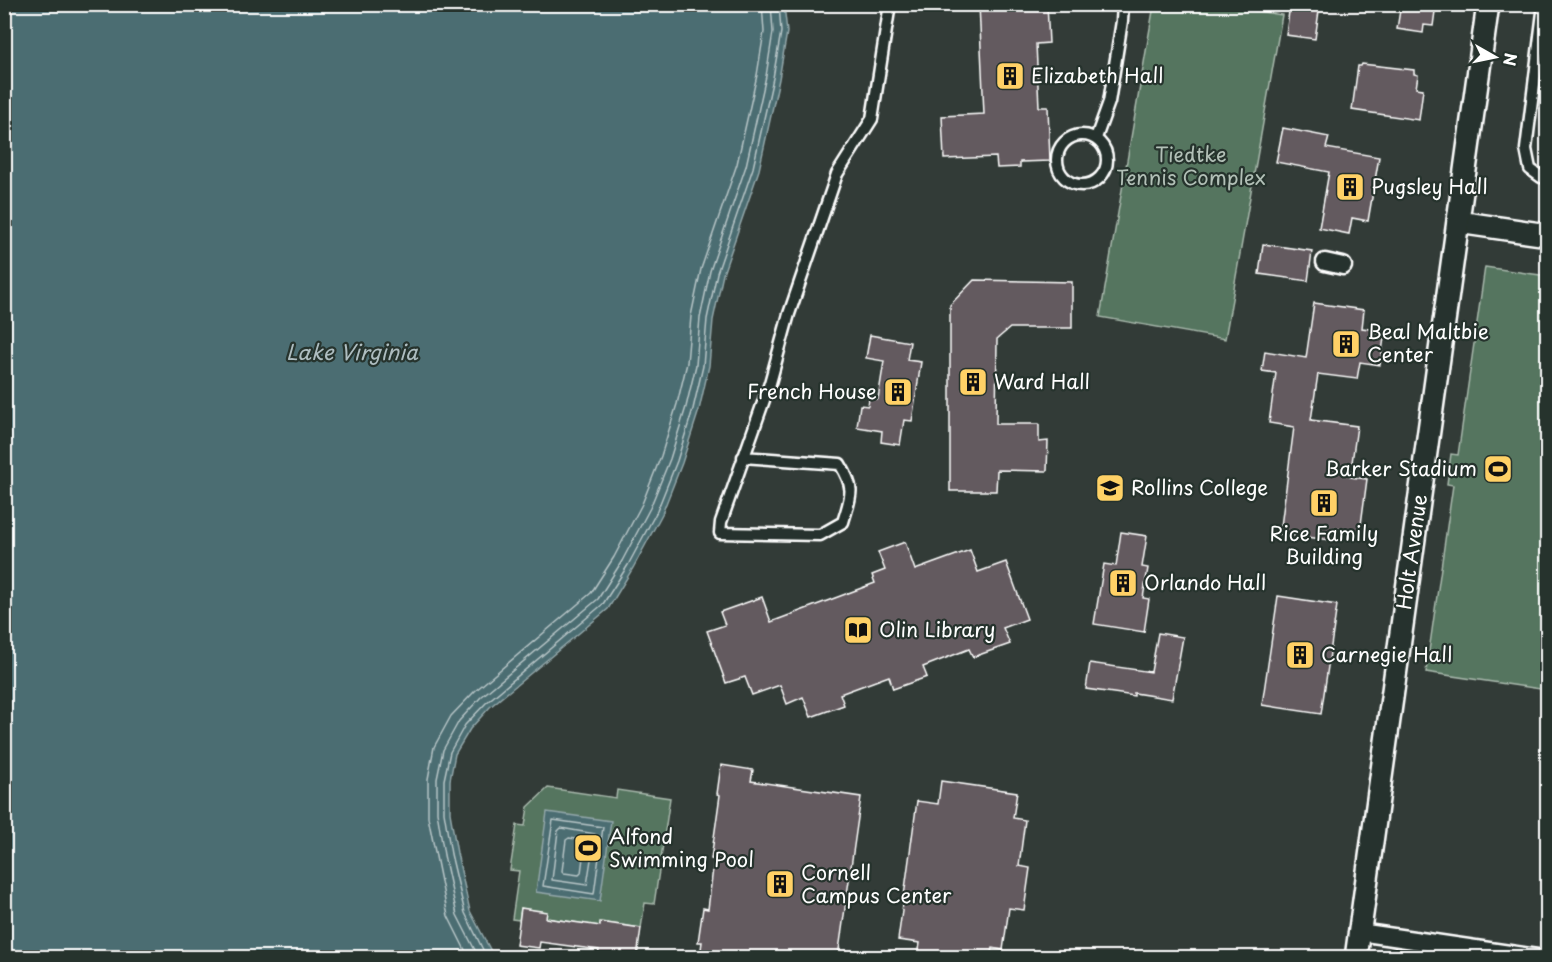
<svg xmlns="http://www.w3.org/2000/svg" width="1552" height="962" font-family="'Playpen Sans',sans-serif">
  <rect width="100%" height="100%" fill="#323b37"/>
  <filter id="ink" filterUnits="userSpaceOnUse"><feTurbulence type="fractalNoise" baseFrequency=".0167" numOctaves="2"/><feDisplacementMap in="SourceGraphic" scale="12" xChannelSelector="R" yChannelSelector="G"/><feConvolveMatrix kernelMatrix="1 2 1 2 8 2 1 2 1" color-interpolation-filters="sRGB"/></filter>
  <g filter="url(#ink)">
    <g fill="#54745e" stroke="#aabaae" stroke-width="1.5">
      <polygon points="1154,5 1219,5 1282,15 1225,339 1100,317"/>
      <polygon points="1485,267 1547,276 1547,690 1426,672 1453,485 1447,484 1451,454 1458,455"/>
      <polygon points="548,788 616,798 617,790 670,798 654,904 645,903 641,928 601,922 600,926 546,918 521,908 519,920 512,919 519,871 510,870 517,825 525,826 528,807"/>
    </g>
    <g fill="#4b6d72" stroke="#93a7aa" stroke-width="1.5">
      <polygon points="5,4 784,5 787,32 779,79 759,170 723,274 713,320 709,366 699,410 682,463 662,514 633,568 608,609 490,707 470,729 455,754 450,780 450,813 457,853 470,911 494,957 5,957"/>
      <polygon points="547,812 611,821 600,901 536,892"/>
    </g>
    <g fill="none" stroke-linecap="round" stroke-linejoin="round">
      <g stroke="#b7c5c7" stroke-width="1.5">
        <polygon points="553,820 603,827 594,894 543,886"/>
        <polygon points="561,828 595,834 587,885 552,880 558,831"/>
        <polygon points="569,838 583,840 585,842 581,873 579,875 564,873 562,871 566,840"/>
        <polyline points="469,958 448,916 428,817 428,779 434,747 451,716 475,691 591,593 614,557 642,504 661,456 677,404 687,363 691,316 701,269 737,164 757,75 764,32 762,4"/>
        <polyline points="479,958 457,915 444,855 437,812 437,779 443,750 459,721 481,697 598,599 622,561 650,508 670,459 686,407 696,365 700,318 710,271 746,166 766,76 773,32 771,4"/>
        <polyline points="487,958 465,913 451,854 444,812 444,780 450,752 465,725 486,703 603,604 628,565 657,511 677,461 693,409 703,366 707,319 717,273 753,168 773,78 781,32 779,4"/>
      </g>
    </g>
    <g fill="#645a5e" stroke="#fff" stroke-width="1.5">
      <polygon points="979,4 1047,4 1049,43 1036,44 1039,107 1048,107 1050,161 1020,162 1020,167 997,168 996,157 944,159 942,116 984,114"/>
      <polygon points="1290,4 1320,4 1315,39 1286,35"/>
      <polygon points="1401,4 1436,4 1433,26 1424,25 1423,33 1397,29"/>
      <polygon points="1362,64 1414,70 1414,74 1418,75 1416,88 1423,89 1419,120 1352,110 1358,66 1361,66"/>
      <polygon points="1283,128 1329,137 1326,148 1379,157 1368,221 1352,218 1349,234 1319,228 1329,172 1276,162"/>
      <polygon points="1263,244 1312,251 1308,281 1259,274"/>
      <polygon points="974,280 1072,282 1072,328 1010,328 997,339 996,424 1039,424 1039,442 1048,441 1047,471 997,470 996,491 950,491 950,305"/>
      <polygon points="1314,303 1364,310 1362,328 1385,331 1380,365 1360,362 1357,379 1318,374 1311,420 1357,426 1350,477 1367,479 1360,532 1333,528 1331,540 1280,534 1294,427 1269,423 1276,373 1262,371 1265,351 1306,358"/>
      <polygon points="870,335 910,342 907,360 921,362 912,421 904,420 900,445 881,442 882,431 857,427 860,405 868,406 869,398 878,399 884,361 866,358"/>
      <polygon points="1121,532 1147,536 1142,567 1148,568 1143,598 1149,599 1144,632 1094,624 1104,564 1116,566"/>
      <polygon points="905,542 915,570 970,550 978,572 1006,562 1027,619 1003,628 1010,644 973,657 969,649 923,667 927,677 893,689 889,676 840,694 844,705 811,717 803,697 787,704 780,685 752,695 745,677 726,683 707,631 725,625 720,612 762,597 771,622 875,583 872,575 885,570 878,552"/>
      <polygon points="1278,596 1337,605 1321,714 1262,705"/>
      <polygon points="1158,633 1183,637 1172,699 1134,693 1134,696 1086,689 1090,663 1151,672"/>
      <polygon points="721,765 753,770 751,781 861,797 838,957 700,957 702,942 698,942 703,908 708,909 714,860 711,859 720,795 717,794"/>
      <polygon points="941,781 1017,792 1013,818 1025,820 1019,866 1030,868 1024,910 1009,908 1003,950 992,948 990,957 918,957 920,943 898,940 917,801 938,804"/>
      <polygon points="521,908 547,912 546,918 600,926 600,922 641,928 637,957 598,957 599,950 540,942 539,948 516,945"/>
    </g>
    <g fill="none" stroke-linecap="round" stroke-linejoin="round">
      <g stroke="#fff" stroke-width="15">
        <g id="service">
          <polyline points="1544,4 1526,149 1530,169 1541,177 1548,178"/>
          <circle cx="1082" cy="160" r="25"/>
          <polyline points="1096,138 1109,102 1122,21 1123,4"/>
          <path d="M743 457 840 464C856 490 851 495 843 522L820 535 720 533 721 522 770 383 789 314 837 174 872 119 890 4"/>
        </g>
      </g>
      <g stroke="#fff" stroke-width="21">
        <g id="pedestrian">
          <polyline points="1325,262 1343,266"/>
          <polyline points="1359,932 1537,958"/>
        </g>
      </g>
      <g stroke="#fff" stroke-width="26">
        <g id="minor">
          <polyline points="1458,222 1548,235"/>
          <polyline points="1356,958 1488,4"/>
        </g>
      </g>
      <use href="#service" stroke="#26332d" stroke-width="10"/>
      <use href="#pedestrian" stroke="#26332d" stroke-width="16"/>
      <use href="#minor" stroke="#26332d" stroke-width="21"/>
    </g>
  </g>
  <defs>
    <g id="building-square" transform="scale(1.5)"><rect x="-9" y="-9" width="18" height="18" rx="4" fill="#ffd166" stroke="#26332d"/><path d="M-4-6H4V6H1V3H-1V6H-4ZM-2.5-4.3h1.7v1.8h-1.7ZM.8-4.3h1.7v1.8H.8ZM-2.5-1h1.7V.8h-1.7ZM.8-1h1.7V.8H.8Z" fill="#111"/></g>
    <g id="stadium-square" transform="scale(1.5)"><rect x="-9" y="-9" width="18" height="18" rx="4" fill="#ffd166" stroke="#26332d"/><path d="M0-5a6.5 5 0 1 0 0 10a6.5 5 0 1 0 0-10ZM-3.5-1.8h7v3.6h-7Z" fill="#111"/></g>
    <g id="university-square" transform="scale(1.5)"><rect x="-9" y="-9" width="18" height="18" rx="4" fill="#ffd166" stroke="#26332d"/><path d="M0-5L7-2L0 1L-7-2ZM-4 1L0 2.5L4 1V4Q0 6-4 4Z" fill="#111"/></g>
    <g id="library-square" transform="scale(1.5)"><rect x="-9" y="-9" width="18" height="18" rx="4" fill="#ffd166" stroke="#26332d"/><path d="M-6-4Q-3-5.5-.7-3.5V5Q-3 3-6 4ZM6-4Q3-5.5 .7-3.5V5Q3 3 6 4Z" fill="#111"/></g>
  </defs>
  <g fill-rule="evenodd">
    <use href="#building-square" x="1010" y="76"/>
    <use href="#building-square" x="1350" y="187"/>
    <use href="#building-square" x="1346" y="344"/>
    <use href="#building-square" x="973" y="382"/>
    <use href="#building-square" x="898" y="392"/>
    <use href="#stadium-square" x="1498" y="469"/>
    <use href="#university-square" x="1110" y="488"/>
    <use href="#building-square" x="1324" y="503"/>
    <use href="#building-square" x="1123" y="583"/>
    <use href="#library-square" x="858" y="630"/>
    <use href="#building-square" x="1300" y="655"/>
    <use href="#stadium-square" x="588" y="848"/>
    <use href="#building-square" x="780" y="884"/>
  </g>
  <g text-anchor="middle" stroke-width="4.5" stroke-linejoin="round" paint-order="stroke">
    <g font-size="20" fill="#fff" stroke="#26332d" text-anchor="start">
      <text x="1031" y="83">Elizabeth Hall</text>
      <text x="1371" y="194">Pugsley Hall</text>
      <text x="1367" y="339">Beal Maltbie<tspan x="1367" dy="23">Center</tspan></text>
      <text x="994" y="389">Ward Hall</text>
      <text x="877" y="399" text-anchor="end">French House</text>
      <text x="1477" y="476" text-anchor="end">Barker Stadium</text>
      <text x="1131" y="495">Rollins College</text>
      <text x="1324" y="541" text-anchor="middle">Rice Family<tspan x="1324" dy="23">Building</tspan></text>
      <text x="1144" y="590">Orlando Hall</text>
      <text x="879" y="637">Olin Library</text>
      <text x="1321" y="662">Carnegie Hall</text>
      <text x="609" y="844">Alfond<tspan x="609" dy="23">Swimming Pool</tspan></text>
      <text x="801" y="880">Cornell<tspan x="801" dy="23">Campus Center</tspan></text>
    </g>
    <g font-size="20" fill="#b2c0b7" stroke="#26332d">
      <text x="1191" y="162">Tiedtke<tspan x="1191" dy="23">Tennis Complex</tspan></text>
    </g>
    <g font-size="20" fill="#fff" stroke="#26332d">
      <text transform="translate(1412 552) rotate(-82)" y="7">Holt Avenue</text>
    </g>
    <g font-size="21" font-style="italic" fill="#aebdc0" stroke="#26332d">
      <text x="352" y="360">Lake Virginia</text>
    </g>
  </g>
  <rect width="1552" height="962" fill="none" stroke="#26332d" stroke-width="24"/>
  <rect x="12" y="12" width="1528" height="938" fill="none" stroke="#fff" stroke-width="2" filter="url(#ink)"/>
  <g transform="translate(1495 57) rotate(99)" stroke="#26332d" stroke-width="4.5" paint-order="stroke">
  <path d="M0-4.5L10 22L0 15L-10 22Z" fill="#ffffff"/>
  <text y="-9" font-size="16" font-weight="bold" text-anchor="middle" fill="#ffffff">N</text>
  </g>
</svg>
